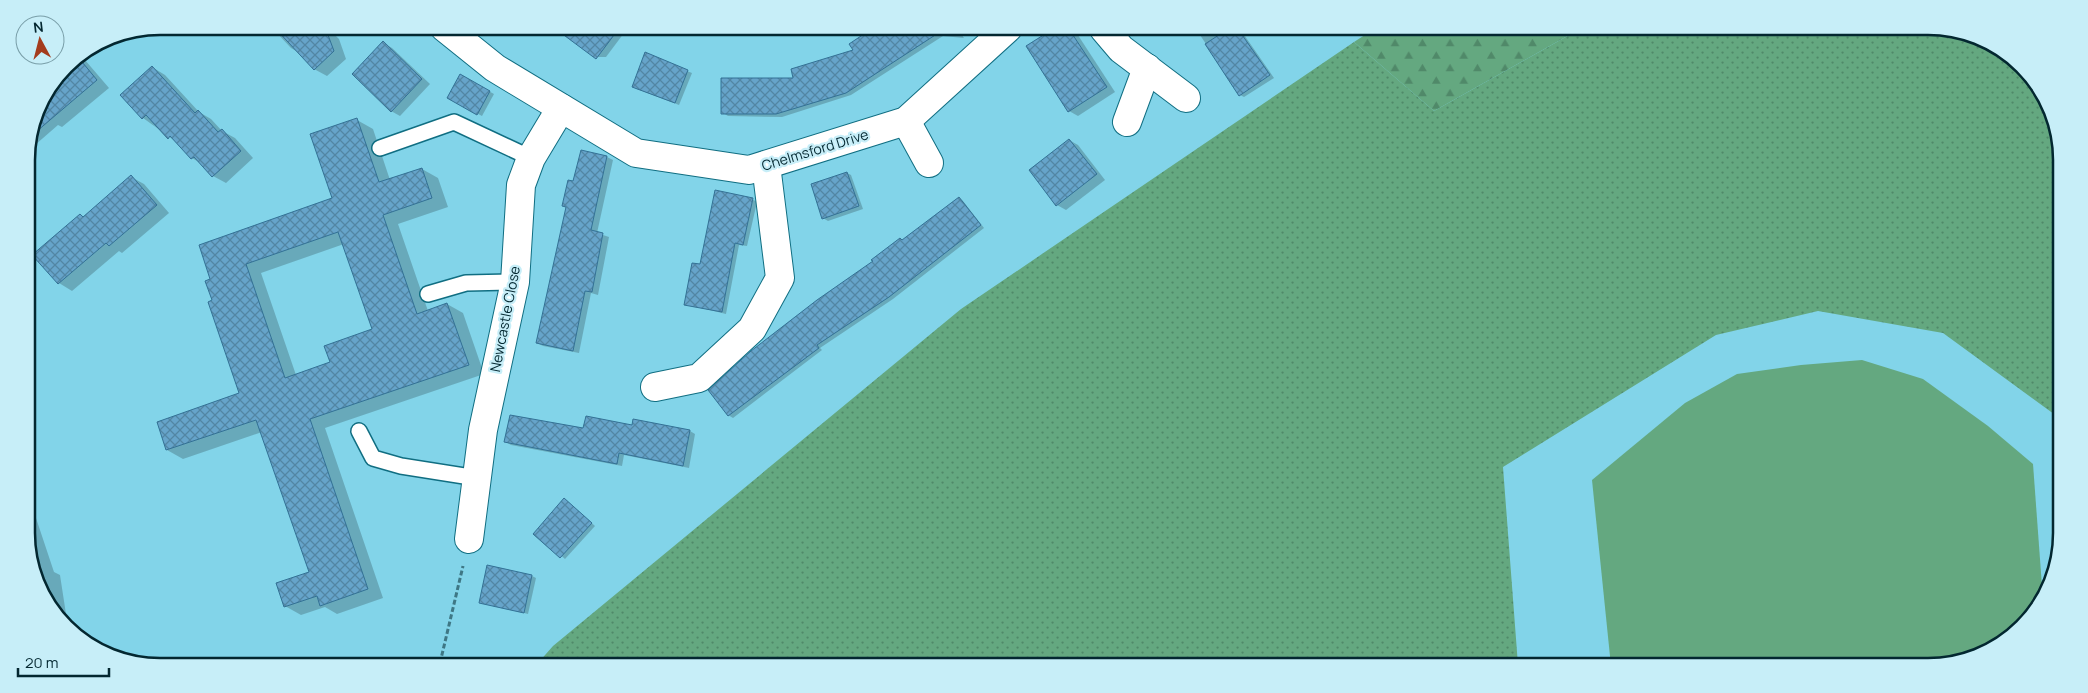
<svg xmlns="http://www.w3.org/2000/svg" width="2088" height="693" font-family="Manrope,sans-serif">
  <defs>
    <pattern id="grass-dots" width="8" height="8" patternUnits="userSpaceOnUse" patternTransform="scale(1.25)"><rect width="8" height="8" fill="#64a880"/><path d="M2 2h.1M6 6h.1" fill="none" stroke="#508969" stroke-width="1.8" stroke-linecap="round"/></pattern>
    <pattern id="forest-firs" width="22" height="20" patternUnits="userSpaceOnUse" patternTransform="scale(1.25)"><rect width="22" height="20" fill="#64a880"/><path d="M5 1l3.5 6h-7zM16 11l3.5 6h-7z" fill="#508969"/></pattern>
    <pattern id="building-cross-hatch" width="8" height="8" patternUnits="userSpaceOnUse" patternTransform="scale(1.25)"><rect width="8" height="8" fill="#66a4ca"/><path d="M0 0l8 8M0 8l8-8" fill="none" stroke="#5286a4"/></pattern>
  </defs>
  <rect width="100%" height="100%" fill="#82d4e9"/>
  <polygon fill="url(#grass-dots)" points="1578,30 1963,31 2028,71 2059,134 2058,417 1943,333 1818,311 1716,335 1503,467 1518,665 538,663 553,646 961,309 1354,42 1434,111"/>
  <polygon fill="url(#forest-firs)" points="1374,29 1578,30 1434,111 1354,42"/>
  <polygon fill="#64a880" points="1862,360 1923,379 1988,426 2033,464 2043,600 2039,608 2010,639 1937,666 1611,666 1592,480 1685,403 1737,374 1801,365"/>
  <g fill="#0003" fill-rule="evenodd">
    <polygon points="170,26 188,26 180,33"/>
    <polygon points="267,27 327,27 339,39 346,59 327,76 314,69 301,54 291,48 276,32"/>
    <polygon points="616,27 624,33 606,57 597,57"/>
    <polygon points="870,28 957,28 964,38 943,36 851,95 782,117 728,116 723,113 795,79 903,36 880,34"/>
    <polygon points="1056,29 1074,29 1115,92 1078,116 1069,111 1027,46"/>
    <polygon points="1196,29 1228,30 1240,29 1274,78 1244,97 1240,95"/>
    <polygon points="383,43 392,48 430,84 400,116 391,111"/>
    <polygon points="645,54 692,73 679,105 637,89"/>
    <polygon points="79,56 85,60 109,88 62,127 58,125 27,152 37,108 66,65"/>
    <polygon points="152,67 165,75 199,112 211,119 222,131 235,138 253,158 226,183 213,176 204,165 192,158 178,143 143,118 122,95"/>
    <polygon points="461,76 494,94 482,116 448,98"/>
    <path d="M357 120 373 129 390 180 422 169 438 178 448 207 398 224 428 311 447 304 463 313 484 374 325 428 383 598 337 614 325 607 301 615 285 606 310 573 262 432 183 459 167 450 241 394 207 282 334 199ZM344 244 373 330 331 363 296 375 261 273Z"/>
    <polygon points="1069,140 1078,145 1105,180 1066,210 1057,205"/>
    <polygon points="582,151 607,157 613,160 597,233 609,237 598,295 591,293 579,353 543,346 537,343"/>
    <polygon points="847,173 851,175 863,209 828,221 823,218"/>
    <polygon points="131,177 144,184 169,213 122,253 119,251 72,291 59,283 34,255 81,215 84,217"/>
    <polygon points="959,198 963,201 984,228 893,299 820,348 822,350 733,418 728,415 903,241"/>
    <polygon points="752,199 757,202 747,246 739,245 726,314 685,304 701,266"/>
    <polygon points="634,420 690,431 695,434 689,468 624,455 622,466 511,445 506,442 584,430 633,426"/>
    <polygon points="28,494 54,572 60,575 68,627 60,622 29,559"/>
    <polygon points="565,499 595,526 565,559 535,533"/>
    <polygon points="532,576 536,578 528,614 480,602"/>
  </g>
  <g fill="url(#building-cross-hatch)" stroke="#337195" fill-rule="evenodd">
    <polygon points="274,27 325,27 334,51 314,70"/>
    <polygon points="553,27 620,27 596,59"/>
    <polygon points="873,28 946,28 846,93 776,114 721,114 721,78 793,78 791,69 853,50 849,44"/>
    <polygon points="1053,29 1069,29 1107,87 1068,112 1026,46"/>
    <polygon points="1228,29 1238,29 1270,75 1239,96 1205,44"/>
    <polygon points="383,41 422,79 391,112 352,74"/>
    <polygon points="645,52 688,70 675,103 632,87"/>
    <polygon points="78,57 97,80 30,137 37,108 66,65"/>
    <polygon points="152,66 195,113 198,110 218,132 222,129 241,151 212,177 194,157 191,159 170,136 168,139 146,115 142,119 120,95"/>
    <polygon points="460,74 490,91 477,115 447,98"/>
    <path d="M357 118 379 182 422 168 432 198 383 215 417 314 447 303 469 365 310 419 368 589 320 606 317 596 284 607 276 583 309 572 256 420 166 450 157 422 239 393 208 302 212 300 205 281 210 279 199 245 332 198 310 134ZM338 232 372 329 324 346 330 362 285 378 246 264Z"/>
    <polygon points="1069,139 1097,174 1056,206 1029,170"/>
    <polygon points="581,150 607,156 591,230 603,233 592,292 585,291 573,351 536,343 566,207 562,206 568,180 573,181"/>
    <polygon points="847,172 859,206 822,219 811,184"/>
    <polygon points="131,175 157,205 109,246 106,243 58,284 32,255 80,214 83,217"/>
    <polygon points="715,190 753,198 743,245 735,243 722,312 684,305 692,263 700,264"/>
    <polygon points="959,197 981,225 889,297 817,345 819,348 728,416 708,390 751,351 817,300 873,261 871,260 900,238 902,240"/>
    <polygon points="510,415 583,428 586,416 632,425 633,419 690,430 683,466 619,453 617,464 504,442"/>
    <polygon points="564,498 592,523 560,558 533,534"/>
    <polygon points="487,565 532,575 524,613 479,603"/>
  </g>
  <g fill="none" stroke-linecap="round" stroke-linejoin="round">
    <g stroke="#106e82" stroke-width="18">
      <g id="lane">
        <polyline points="380,148 454,122 531,158"/>
        <polyline points="428,294 466,283 515,282"/>
        <polyline points="359,431 373,458 401,466 477,478"/>
      </g>
    </g>
    <g stroke="#106e82" stroke-width="30">
      <g id="street">
        <polyline points="444,27 495,68 636,153 749,170 906,121 1008,28"/>
        <polyline points="1104,29 1121,49 1186,98"/>
        <polyline points="906,121 929,163"/>
        <polyline points="1127,122 1147,68"/>
        <polyline points="655,387 699,378 752,329 780,278 766,165"/>
        <polyline points="469,539 483,430 515,282 521,185 531,158 561,108"/>
      </g>
    </g>
    <polyline stroke="#3e7785" stroke-width="3" stroke-dasharray="5 2.5" stroke-linecap="butt" points="440,663 463,566"/>
    <use href="#lane" stroke="#fff" stroke-width="15"/>
    <use href="#street" stroke="#fff" stroke-width="28"/>
  </g>
  <g text-anchor="middle" stroke-width="4.5" stroke-linejoin="round" paint-order="stroke">
    <g font-size="14" fill="#032730" stroke="#c7eef8">
      <text transform="translate(815 150) rotate(-17)" y="5">Chelmsford Drive</text>
      <text transform="translate(505 319) rotate(-79)" y="5">Newcastle Close</text>
    </g>
  </g>
  <path d="M0 0H2088V693H0ZM160 35H1928A125 125 0 0 1 2053 160V533A125 125 0 0 1 1928 658H160A125 125 0 0 1 35 533V160A125 125 0 0 1 160 35Z" fill="#c7eef8" fill-rule="evenodd"/>
  <path fill="none" stroke="#032730" stroke-width="2.5" d="M160 35H1928A125 125 0 0 1 2053 160V533A125 125 0 0 1 1928 658H160A125 125 0 0 1 35 533V160A125 125 0 0 1 160 35Z"/>
  <g transform="translate(40 40) rotate(353)"><circle r="24" fill="#c7eef8" stroke="#799ea8"/>
  <path d="M0-4L9 19L0 12L-9 19Z" fill="#a43c1d"/>
  <text y="-8" font-size="14" font-weight="bold" text-anchor="middle" fill="#032730">N</text>
  </g>
  <path d="M18 668v8h91v-8" fill="none" stroke="#032730" stroke-width="2.5"/>
  <text x="25" y="668" font-size="15" fill="#032730" stroke="#c7eef8" stroke-width="4" paint-order="stroke">20 m</text>
</svg>
